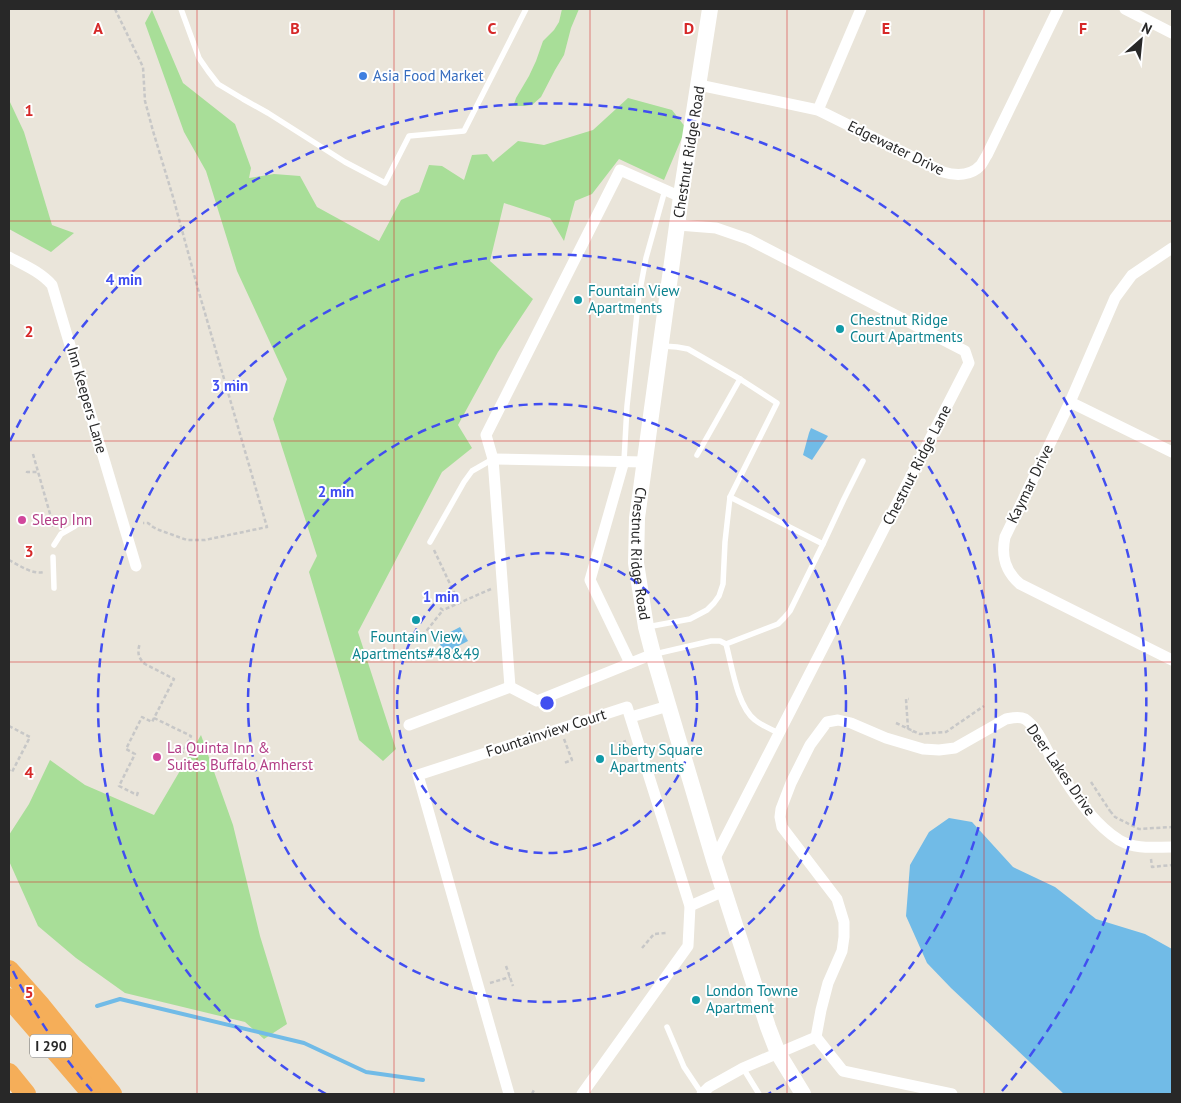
<svg xmlns="http://www.w3.org/2000/svg" width="1181" height="1103" font-family="'PT Sans',sans-serif">
  <rect width="100%" height="100%" fill="#eae5da"/>
  <g fill="#a8de98">
    <polygon points="562,9 579,9 571,28 564,55 555,70 541,97 532,105 524,106 515,106 514,104 516,98 529,76 536,61 543,41 554,30 559,22"/>
    <polygon points="152,10 183,83 235,124 251,168 249,178 274,174 300,176 317,207 379,241 401,200 419,192 429,165 442,166 464,180 472,155 487,154 493,162 518,141 544,145 593,130 628,98 672,110 686,128 664,180 619,159 592,194 575,201 564,241 550,218 504,203 490,261 533,299 498,352 458,425 472,448 442,472 358,632 396,749 383,761 359,740 309,572 317,556 273,419 287,379 237,271 206,171 184,132 145,23"/>
    <polygon points="9,100 24,132 52,225 74,233 51,252 9,229"/>
    <polygon points="201,735 233,825 260,936 287,1024 264,1039 245,1022 125,993 76,958 38,926 9,861 9,835 29,804 50,760 85,785 154,815"/>
  </g>
  <g fill="#71bbe7">
    <polygon points="811,428 828,436 812,460 803,455 809,433"/>
    <polygon points="460,627 468,641 445,653 437,639"/>
    <polygon points="949,818 972,822 1013,867 1055,887 1096,919 1145,934 1172,949 1172,1094 1064,1094 951,988 927,963 906,916 910,865 929,832"/>
  </g>
  <g fill="none" stroke-linecap="round" stroke-linejoin="round">
    <polyline stroke="#71bbe7" stroke-width="4" points="97,1006 120,999 304,1043 366,1072 423,1080"/>
    <g stroke="#c7c7c7" stroke-width="2.5" stroke-dasharray="4 2.5" stroke-linecap="butt">
      <polyline points="115,9 143,67 145,101 153,131 173,197 198,289 267,527 205,540 187,540 159,530 153,527 148,523 143,523"/>
      <polyline points="33,454 54,528"/>
      <polyline points="27,473 27,472 38,472"/>
      <polyline points="434,550 459,603"/>
      <path d="M9 560C19 565 32 575 44 572"/>
      <polyline points="440,608 443,610 491,589"/>
      <polyline points="423,632 424,634 443,610"/>
      <polyline points="154,718 191,736 183,752 181,751"/>
      <polyline points="896,723 913,731 912,732"/>
      <polyline points="9,726 30,737 12,772 9,770"/>
      <polyline points="908,729 906,699 909,699"/>
      <polyline points="913,731 920,734 946,732 984,706"/>
      <polyline points="564,739 572,760 564,763"/>
      <polyline points="611,746 626,741"/>
      <polyline points="1091,782 1110,811"/>
      <path d="M138 792 137 795 119 786 135 754 126 749 142 717 152 722 174 679 145 664C138 658 137 652 140 643"/>
      <polyline points="1110,811 1115,817 1139,829 1172,827"/>
      <polyline points="1151,859 1152,867 1172,865"/>
      <polyline points="642,948 654,934 666,933"/>
      <polyline points="506,966 513,986"/>
      <polyline points="490,983 510,977"/>
      <polyline points="532,1094 534,1090"/>
    </g>
    <g stroke="#fff" stroke-width="5.5">
      <polyline points="181,9 199,58 208,71 218,84 243,99 268,113 345,162 385,183 409,136 464,131 526,9"/>
      <polyline points="697,455 740,379"/>
      <polyline points="624,461 627,406 639,295 646,258 665,190"/>
      <polyline points="430,542 464,482 472,471 493,459"/>
      <polyline points="823,544 844,499 863,461"/>
      <polyline points="54,545 61,534 75,526"/>
      <polyline points="53,557 54,588"/>
      <polyline points="647,627 690,619 707,610 714,603 719,596 723,584 725,542 730,497 777,403 740,379 688,349 677,347 663,346"/>
      <polyline points="726,644 778,624 784,618 790,611 823,544 730,497"/>
      <path d="M655 654 711 641H720L726 644C732 666 737 706 755 720 762 726 771 729 779 733"/>
      <polyline points="667,1027 684,1067 702,1094"/>
      <polyline points="743,1068 759,1094"/>
    </g>
    <g stroke="#fff" stroke-width="11">
      <polyline points="1125,9 1172,33"/>
      <path d="M699 85 818 110 943 172C956 176 971 176 981 165 983 162 985 158 987 155L1058 9"/>
      <polyline points="818,110 861,9"/>
      <polyline points="678,225 716,228 748,239 965,351 969,363 714,860"/>
      <path d="M1172 248 1132 275 1115 298 1070 402 1005 537C1001 556 1005 571 1020 584L1172 660"/>
      <path d="M9 257C24 265 41 272 52 285L136 566"/>
      <polyline points="1070,402 1172,452"/>
      <polyline points="493,459 644,462"/>
      <polyline points="624,461 590,580 630,663"/>
      <polyline points="510,687 493,459 486,435 620,170 681,197"/>
      <polyline points="631,717 668,706"/>
      <polyline points="409,725 510,687 537,701 653,654"/>
      <polyline points="690,906 724,891"/>
      <path d="M816 1037 821 1010 828 983 842 951 844 937V922L837 899 782 827 780 817 781 809 791 783 810 745 827 722 838 720 851 723 886 738 923 749 939 750 955 748 1006 719C1012 718 1019 716 1025 719 1038 728 1045 747 1053 761 1069 788 1092 823 1119 840 1136 850 1154 847 1172 847"/>
      <polyline points="509,1094 418,775 627,707 690,906 688,946 582,1094"/>
      <polyline points="702,1094 709,1087 743,1068 816,1037 843,1071 952,1094"/>
    </g>
    <path stroke="#fff" stroke-width="16" id="s1" d="M710 9 682 189 637 518 636 563 646 627 653 654 714 860 768 1027 778 1053 803 1094"/>
    <g stroke="#f5ae59" stroke-width="20">
      <polyline points="9,970 41,1006 112,1094"/>
      <polyline points="9,998 62,1059 92,1094"/>
      <polyline points="9,1073 26,1094"/>
    </g>
  </g>
  <path fill="none" stroke="#d62828" stroke-width="1" stroke-opacity="0.55" d="M197 9V1094M394 9V1094M590 9V1094M787 9V1094M984 9V1094M9 221H1172M9 441H1172M9 662H1172M9 882H1172"/>
  <g fill="none" stroke="#414ef0" stroke-width="2.5" stroke-dasharray="9 6">
    <circle cx="547" cy="703" r="150"/>
    <circle cx="547" cy="703" r="299"/>
    <path d="M326 1094A449 449 0 1 1 768 1094"/>
    <path d="M92 1091A598 598 0 0 1 10 965M10 441A598 598 0 1 1 1002 1091"/>
  </g>
  <circle fill="#3f7fe0" stroke="#fff" stroke-width="2" cx="363" cy="76" r="5"/>
  <g fill="#0f9aa8" stroke="#fff" stroke-width="2">
    <circle cx="578" cy="300" r="5"/>
    <circle cx="840" cy="329" r="5"/>
    <circle cx="416" cy="620" r="5"/>
    <circle cx="600" cy="759" r="5"/>
    <circle cx="696" cy="1000" r="5"/>
  </g>
  <g fill="#d1479c" stroke="#fff" stroke-width="2">
    <circle cx="22" cy="520" r="5"/>
    <circle cx="157" cy="757" r="5"/>
  </g>
  <g text-anchor="middle" stroke-width="4" stroke-linejoin="round" paint-order="stroke">
    <rect fill="#fff" stroke="#686868" stroke-width="1" x="30" y="1034.5" width="42" height="23" rx="4"/>
    <g font-size="14" font-weight="bold" fill="#282828">
      <text x="51" y="1051">I 290</text>
    </g>
    <g font-size="15" fill="#366cbe" stroke="#fff" text-anchor="start">
      <text x="373" y="81">Asia Food Market</text>
    </g>
    <g font-size="15" fill="#282828" stroke="#fff">
      <text transform="translate(896 148) rotate(26)" y="5">Edgewater Drive</text>
      <text transform="translate(689 152) rotate(-81)" y="5">Chestnut Ridge Road</text>
      <text transform="translate(87 400) rotate(74)" y="5">Inn Keepers Lane</text>
      <text transform="translate(917 465) rotate(-63)" y="5">Chestnut Ridge Lane</text>
      <text transform="translate(1030 484) rotate(-64)" y="5">Kaymar Drive</text>
      <text dy="5" stroke="none"><textPath href="#s1" startOffset="550">Chestnut Ridge Road</textPath></text>
      <text transform="translate(546 733) rotate(-18)" y="5">Fountainview Court</text>
      <text transform="translate(1061 770) rotate(55)" y="5">Deer Lakes Drive</text>
    </g>
    <g font-size="15" fill="#0d838f" stroke="#fff" text-anchor="start">
      <text x="588" y="296">Fountain View<tspan x="588" dy="17">Apartments</tspan></text>
      <text x="850" y="325">Chestnut Ridge<tspan x="850" dy="17">Court Apartments</tspan></text>
      <text x="416" y="642" text-anchor="middle">Fountain View<tspan x="416" dy="17">Apartments#48&amp;49</tspan></text>
      <text x="610" y="755">Liberty Square<tspan x="610" dy="17">Apartments</tspan></text>
      <text x="706" y="996">London Towne<tspan x="706" dy="17">Apartment</tspan></text>
    </g>
    <g font-size="15" fill="#b23c85" stroke="#fff" text-anchor="start">
      <text x="32" y="525">Sleep Inn</text>
      <text x="167" y="753">La Quinta Inn &amp;<tspan x="167" dy="17">Suites Buffalo Amherst</tspan></text>
    </g>
  </g>
  <g font-size="16" text-anchor="middle" font-weight="bold" fill="#d62828" stroke="#fff" stroke-width="4" stroke-linejoin="round" paint-order="stroke">
    <text x="98" y="34">A</text>
    <text x="295" y="34">B</text>
    <text x="492" y="34">C</text>
    <text x="689" y="34">D</text>
    <text x="886" y="34">E</text>
    <text x="1083" y="34">F</text>
    <text x="29" y="116">1</text>
    <text x="29" y="337">2</text>
    <text x="29" y="557">3</text>
    <text x="29" y="778">4</text>
    <text x="29" y="998">5</text>
  </g>
  <circle cx="547" cy="703" r="8" fill="#414ef0" stroke="#fff" stroke-width="2.5"/>
  <g font-size="15" text-anchor="middle" font-weight="bold" fill="#414ef0" stroke="#fff" stroke-width="4" stroke-linejoin="round" paint-order="stroke">
    <text x="124" y="285">4 min</text>
    <text x="230" y="391">3 min</text>
    <text x="336" y="497">2 min</text>
    <text x="441" y="602">1 min</text>
  </g>
  <rect width="1181" height="1103" fill="none" stroke="#282828" stroke-width="20"/>
  <g transform="translate(1141 40) rotate(27)" stroke="#ffffff" stroke-width="4" paint-order="stroke">
  <path d="M0-4L9 19L0 12L-9 19Z" fill="#282828"/>
  <text y="-8" font-size="14" font-weight="bold" text-anchor="middle" fill="#282828">N</text>
  </g>
</svg>
